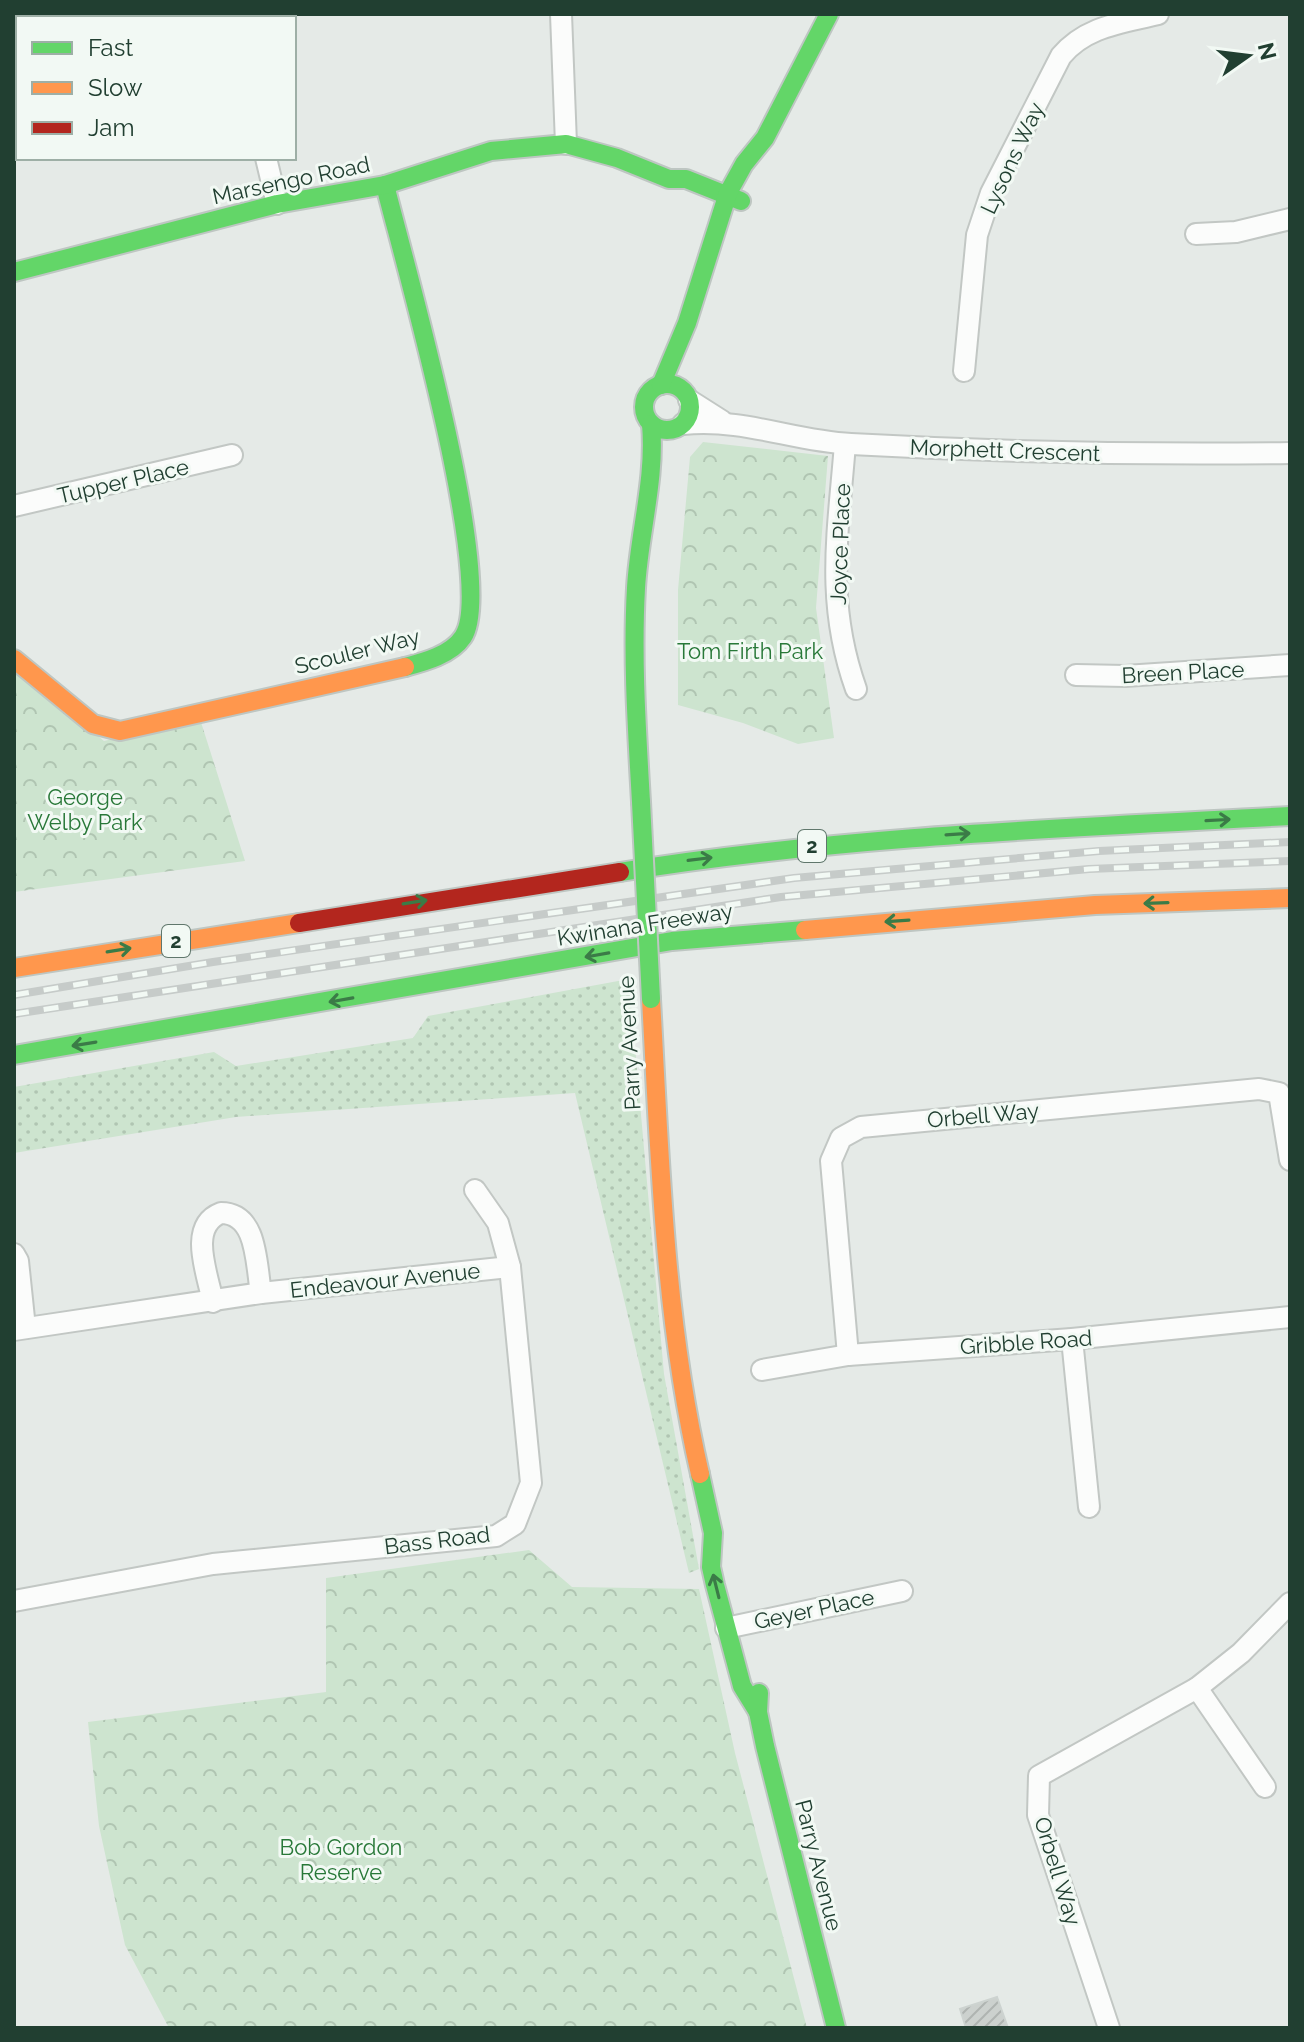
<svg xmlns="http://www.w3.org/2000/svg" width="1304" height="2042" font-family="Raleway,sans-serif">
  <defs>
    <pattern id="grass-dots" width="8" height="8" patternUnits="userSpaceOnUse" patternTransform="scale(2)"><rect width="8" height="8" fill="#cde4cf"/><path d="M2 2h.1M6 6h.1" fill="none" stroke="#b0c5b2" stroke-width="1.8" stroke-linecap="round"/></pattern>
    <pattern id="forest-crowns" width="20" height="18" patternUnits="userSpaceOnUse" patternTransform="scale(2)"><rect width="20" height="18" fill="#cde4cf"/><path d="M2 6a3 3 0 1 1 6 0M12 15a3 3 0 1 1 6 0" fill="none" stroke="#b0c5b2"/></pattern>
    <pattern id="building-hatch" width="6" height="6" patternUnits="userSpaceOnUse" patternTransform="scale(2)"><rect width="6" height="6" fill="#ccd1ce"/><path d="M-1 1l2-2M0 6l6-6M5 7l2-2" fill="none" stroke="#afb4b1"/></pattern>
  </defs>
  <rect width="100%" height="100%" fill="#e5eae7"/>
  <polygon fill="url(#grass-dots)" points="629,979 664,1374 699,1569 689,1573 575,1093 236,1117 14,1153 14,1087 214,1052 236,1066 413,1038 428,1016"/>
  <g fill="url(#forest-crowns)">
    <polygon points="703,442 828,456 816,608 834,738 798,744 743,723 678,705 678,590 690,457"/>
    <polygon points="14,668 104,741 200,719 245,861 14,892"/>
    <polygon points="529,1550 572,1587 699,1589 735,1753 807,2028 169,2028 125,1945 99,1826 88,1722 326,1692 326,1578"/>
  </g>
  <polygon fill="url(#building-hatch)" stroke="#cdd3d0" stroke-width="2" points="997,1997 1008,2028 966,2028 960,2009"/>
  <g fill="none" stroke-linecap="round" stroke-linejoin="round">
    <g stroke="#c2c7c4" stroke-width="24">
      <g id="street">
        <polyline points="233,14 234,18"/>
        <polyline points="561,14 566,144"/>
        <polyline points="266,158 277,204"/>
        <polyline points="1196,234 1236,232 1290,219"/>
        <path d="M964 371 977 235 991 193 1061 56C1086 26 1122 23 1158 14"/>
        <polyline points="689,400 722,421"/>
        <path d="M683 424C745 418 792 441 851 444 997 452 1144 455 1290 453"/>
        <path d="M845 444C838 533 825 602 856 689"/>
        <polyline points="14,506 232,455"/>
        <polyline points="1076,675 1125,676 1290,665"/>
        <polyline points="14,1254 18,1261 25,1328"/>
        <path d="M213 1302C208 1275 187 1226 221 1213 258 1213 256 1265 261 1293"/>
        <polyline points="14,1330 261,1293 510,1267"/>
        <polyline points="1072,1339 1089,1507"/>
        <polyline points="848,1355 831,1161 841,1138 861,1127 1259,1089 1279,1093 1290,1160"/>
        <polyline points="762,1370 848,1355 1072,1339 1290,1317"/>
        <polyline points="14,1601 213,1564 496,1536 515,1524 531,1483 510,1267 498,1223 475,1190"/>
        <polyline points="726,1628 902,1591"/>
        <polyline points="1197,1688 1265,1787"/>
        <polyline points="1109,2028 1038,1815 1039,1776 1197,1688 1241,1653 1290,1603"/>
      </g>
    </g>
    <g stroke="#bec6c2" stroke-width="22">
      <g id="fast">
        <path d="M385 185C403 258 498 586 463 637 451 655 424 662 405 667"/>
        <polyline points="14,272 277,204 385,185 491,151 566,144 617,158 669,179 686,179 741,201"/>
        <circle cx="667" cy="407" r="23"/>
        <polyline points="661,385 687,323 728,193 744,164 765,138 829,14"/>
        <path d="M641 802C637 731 632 659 636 588 639 533 656 479 651 424"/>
        <path d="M620 872C842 836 1067 828 1290 816"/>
        <polyline points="14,1055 672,941 805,930"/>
        <polyline points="700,1474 713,1533 711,1567 715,1585 742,1686 758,1712"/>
        <polyline points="759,1693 758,1712 765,1746 836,2028"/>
      </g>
    </g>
    <g stroke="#bec6c2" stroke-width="22">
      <g id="slow">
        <polyline points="14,659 93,724 120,731 405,667"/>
        <polyline points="805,930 1095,905 1290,898"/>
        <polyline points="14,968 299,923"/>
        <path d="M651 999C660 1159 664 1318 700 1474"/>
      </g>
    </g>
    <g stroke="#bec6c2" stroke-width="22">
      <polyline id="jam" points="299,923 620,872"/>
    </g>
    <use href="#street" stroke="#fbfcfb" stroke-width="20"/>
    <use href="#fast" stroke="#63d668" stroke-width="18"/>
    <use href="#slow" stroke="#ff974d" stroke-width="18"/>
    <use href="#jam" stroke="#b3261e" stroke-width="18"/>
    <g stroke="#c6cbc9" stroke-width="8">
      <g id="rail">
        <polyline points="14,995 213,962 794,878 1099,851 1290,842"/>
        <polyline points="14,1014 781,897 1089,869 1290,861"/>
      </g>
    </g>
    <use href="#rail" stroke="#f2f9f4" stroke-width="5" stroke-dasharray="15" stroke-linecap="butt"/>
    <g stroke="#bec6c2" stroke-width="22" stroke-linecap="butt">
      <polyline id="fast-bridge" points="641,802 651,999"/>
    </g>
    <use href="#fast-bridge" stroke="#63d668" stroke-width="18"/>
  </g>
  <defs><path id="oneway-shaft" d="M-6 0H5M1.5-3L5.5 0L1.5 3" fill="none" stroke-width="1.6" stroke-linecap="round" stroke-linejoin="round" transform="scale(2)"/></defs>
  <g stroke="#3b7b47">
    <use href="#oneway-shaft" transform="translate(1218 820) rotate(-3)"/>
    <use href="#oneway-shaft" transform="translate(958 834) rotate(-4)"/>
    <use href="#oneway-shaft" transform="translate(700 859) rotate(-7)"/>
    <use href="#oneway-shaft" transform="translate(415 902) rotate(-9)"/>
    <use href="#oneway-shaft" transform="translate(1156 903) rotate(178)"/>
    <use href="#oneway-shaft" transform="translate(897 921) rotate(176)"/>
    <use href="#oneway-shaft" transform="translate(119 950) rotate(-9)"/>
    <use href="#oneway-shaft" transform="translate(597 955) rotate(170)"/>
    <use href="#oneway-shaft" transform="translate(341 1000) rotate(170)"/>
    <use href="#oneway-shaft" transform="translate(84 1044) rotate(171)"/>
    <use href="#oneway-shaft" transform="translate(716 1586) rotate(-104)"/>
  </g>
  <g text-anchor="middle" stroke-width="6" stroke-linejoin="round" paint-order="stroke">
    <g fill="#f2f9f4" stroke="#60776c" stroke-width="2">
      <rect x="798" y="830" width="28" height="32" rx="6"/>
      <rect x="162" y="925" width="28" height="32" rx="6"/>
    </g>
    <g font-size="20" font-weight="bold" fill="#213f31">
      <text x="812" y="853">2</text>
      <text x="176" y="948">2</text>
    </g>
    <g font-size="22" fill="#213f31" stroke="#f2f9f4">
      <text transform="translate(1012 158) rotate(-65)" y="8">Lysons Way</text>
      <text transform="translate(291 180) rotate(-12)" y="8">Marsengo Road</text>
      <text transform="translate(1005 450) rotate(2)" y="8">Morphett Crescent</text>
      <text transform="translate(123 481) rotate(-13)" y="8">Tupper Place</text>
      <text transform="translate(840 544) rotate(-88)" y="8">Joyce Place</text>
      <text transform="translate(357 651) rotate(-14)" y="8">Scouler Way</text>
      <text transform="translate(1183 672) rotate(-3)" y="8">Breen Place</text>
      <text transform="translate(645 924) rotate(-9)" y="8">Kwinana Freeway</text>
      <text transform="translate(629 1043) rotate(-93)" y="8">Parry Avenue</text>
      <text transform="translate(983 1115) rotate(-5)" y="8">Orbell Way</text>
      <text transform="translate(385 1280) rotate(-6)" y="8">Endeavour Avenue</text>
      <text transform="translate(1026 1342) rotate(-4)" y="8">Gribble Road</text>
      <text transform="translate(437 1540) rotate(-7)" y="8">Bass Road</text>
      <text transform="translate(814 1609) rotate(-12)" y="8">Geyer Place</text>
      <text transform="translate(819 1865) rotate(76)" y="8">Parry Avenue</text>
      <text transform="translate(1058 1871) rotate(73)" y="8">Orbell Way</text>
    </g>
    <g font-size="22" fill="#287838" stroke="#f2f9f4">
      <text x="750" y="659">Tom Firth Park</text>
      <text x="85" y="805">George<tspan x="85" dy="25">Welby Park</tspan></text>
      <text x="341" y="1855">Bob Gordon<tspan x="341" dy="25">Reserve</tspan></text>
    </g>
  </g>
  <rect width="1304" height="2042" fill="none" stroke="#213f31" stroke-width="32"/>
  <rect x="16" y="16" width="280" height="144" fill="#f2f9f4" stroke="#9eafa6" stroke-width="2"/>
  <rect x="32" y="42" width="40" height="12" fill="#63d668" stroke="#9eafa6" stroke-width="2"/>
  <text x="88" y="56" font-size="24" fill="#213f31">Fast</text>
  <rect x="32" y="82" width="40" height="12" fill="#ff974d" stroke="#9eafa6" stroke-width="2"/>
  <text x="88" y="96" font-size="24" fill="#213f31">Slow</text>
  <rect x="32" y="122" width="40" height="12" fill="#b3261e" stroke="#9eafa6" stroke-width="2"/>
  <text x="88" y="136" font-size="24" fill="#213f31">Jam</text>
  <g transform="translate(1248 56) rotate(76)" stroke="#f2f9f4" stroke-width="6" paint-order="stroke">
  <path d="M0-6L14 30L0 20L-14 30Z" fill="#213f31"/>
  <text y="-12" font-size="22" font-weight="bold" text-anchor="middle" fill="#213f31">N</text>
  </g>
</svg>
